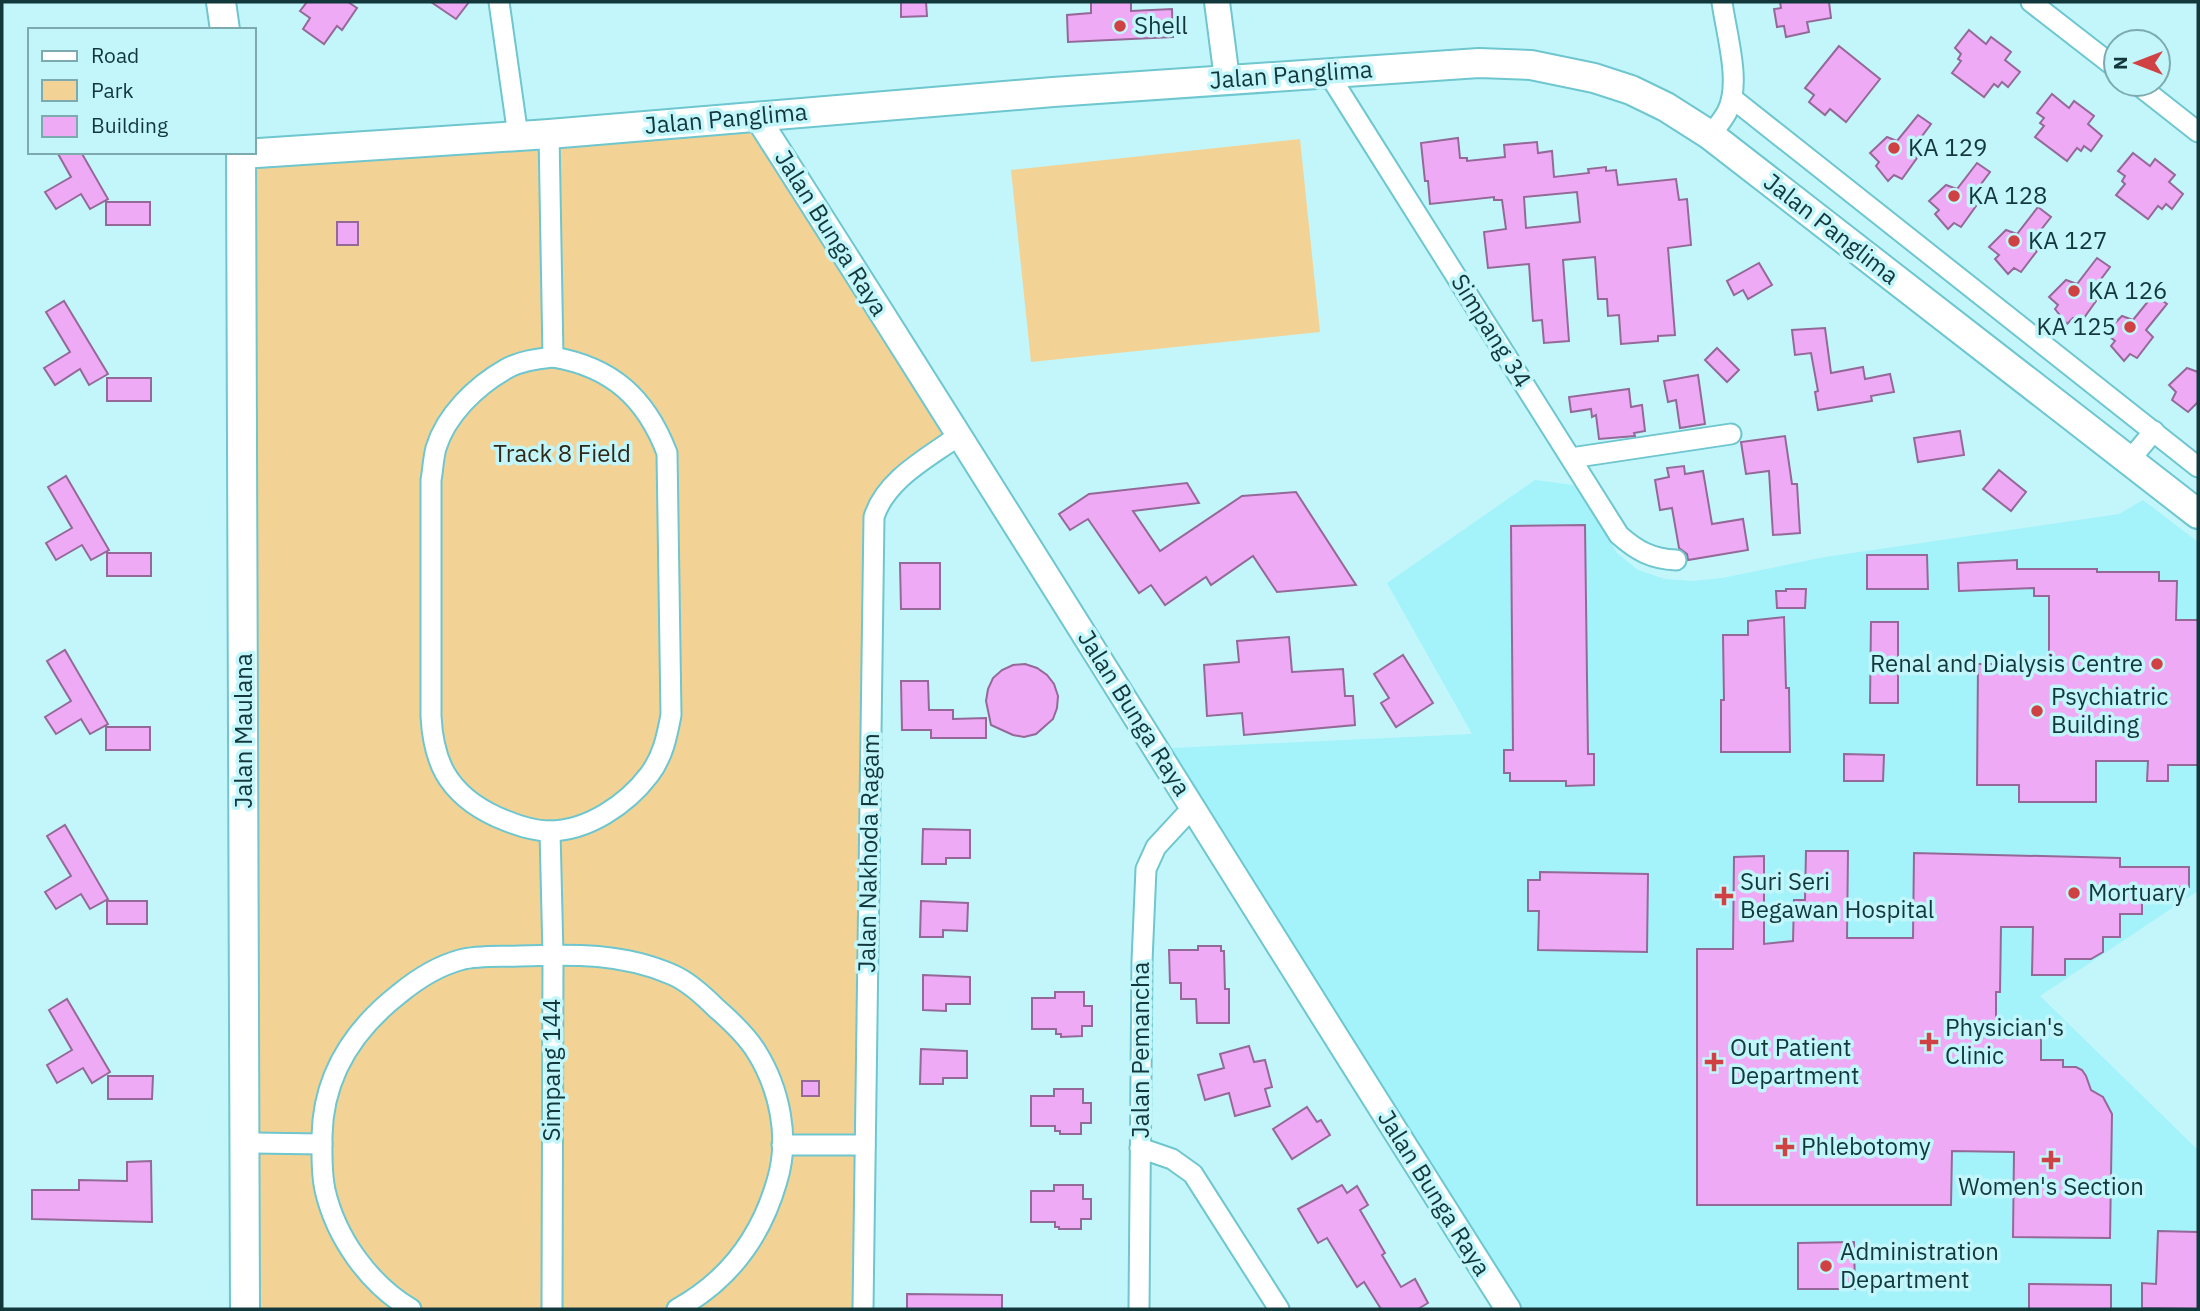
<svg xmlns="http://www.w3.org/2000/svg" width="2200" height="1311" font-family="'IBM Plex Sans',sans-serif">
  <rect width="100%" height="100%" fill="#c3f6fb"/>
  <polygon fill="#a4f2fa" points="1535,480 1573,485 1595,514 1617,553 1638,570 1665,579 1692,581 1722,578 1825,557 2119,514 2143,500 2198,542 2198,891 2040,996 2198,1150 2198,1309 1519,1309 1260,901 1172,748 1472,734 1387,583"/>
  <g fill="#f2d395">
    <polygon points="757,117 958,436 884,495 862,1309 245,1309 242,154"/>
    <polygon points="1300,139 1320,332 1031,362 1011,170"/>
  </g>
  <g fill="#efaaf5" stroke="#946998" stroke-width="2" fill-rule="evenodd">
    <polygon points="307,2 348,2 357,8 342,30 337,26 324,44 303,29 310,18 300,11"/>
    <polygon points="431,2 469,2 456,19"/>
    <polygon points="901,2 926,2 927,16 901,17"/>
    <polygon points="1091,2 1131,2 1131,11 1172,9 1173,37 1068,42 1067,15 1091,13"/>
    <polygon points="1780,2 1829,2 1831,18 1807,22 1809,32 1786,37 1784,26 1777,27 1774,9 1781,8"/>
    <polygon points="1969,30 1986,44 1991,37 2011,52 2005,60 2020,72 2008,87 2002,82 1998,87 1994,84 1984,97 1952,73 1961,61 1958,59 1961,54 1955,48"/>
    <polygon points="1839,46 1880,79 1846,122 1830,109 1825,115 1809,102 1814,95 1805,88"/>
    <polygon points="2052,94 2069,108 2074,101 2094,116 2088,124 2102,136 2091,151 2084,146 2081,151 2077,148 2067,161 2035,137 2044,126 2040,123 2044,118 2037,113"/>
    <polygon points="1918,115 1931,124 1911,151 1917,158 1902,179 1894,175 1888,181 1876,166 1879,162 1870,153 1887,137 1897,141"/>
    <path d="M1458 138 1460 158H1467V161L1505 157 1504 145 1537 142 1538 153 1552 151 1554 177 1589 173 1588 169 1606 167V171L1616 170 1618 185 1676 179 1679 200 1687 199 1691 245 1668 248 1675 335 1658 336V341L1621 344 1619 315 1608 316 1607 299H1598L1595 257 1563 260 1569 341 1544 343 1542 320 1533 321 1529 264 1488 268 1484 232 1506 229 1502 200H1494V197L1430 204 1428 181H1425L1421 143ZM1577 192 1580 222 1526 228 1524 197Z"/>
    <polygon points="57,152 81,152 108,199 90,209 81,194 56,209 45,192 71,177"/>
    <polygon points="2133,153 2150,166 2155,159 2175,175 2169,182 2183,194 2172,209 2166,204 2162,209 2158,206 2148,219 2116,195 2125,184 2122,181 2125,176 2118,171"/>
    <polygon points="1977,163 1990,172 1970,199 1976,206 1961,227 1954,223 1948,229 1935,214 1939,210 1929,201 1946,185 1957,189"/>
    <rect x="106" y="202" width="44" height="23"/>
    <polygon points="2038,207 2051,217 2030,244 2037,251 2021,272 2014,268 2008,274 1995,259 1999,255 1989,247 2006,230 2017,234"/>
    <rect x="337" y="222" width="21" height="23"/>
    <polygon points="2097,258 2110,267 2090,294 2096,301 2081,322 2073,318 2067,324 2055,309 2058,305 2049,297 2066,280 2077,284"/>
    <polygon points="1759,263 1772,285 1748,299 1743,290 1734,295 1727,281"/>
    <polygon points="2154,294 2167,304 2146,330 2153,337 2137,358 2130,354 2124,361 2111,346 2115,341 2105,333 2122,316 2133,320"/>
    <polygon points="64,301 108,374 89,385 80,369 55,385 44,368 70,352 46,312"/>
    <polygon points="1825,328 1831,373 1863,367 1865,379 1890,374 1894,392 1871,396 1872,401 1818,410 1815,392 1818,391 1811,353 1795,355 1792,330"/>
    <polygon points="1717,348 1739,370 1727,382 1705,360"/>
    <polygon points="2187,368 2198,372 2198,402 2188,412 2172,400 2176,392 2169,385"/>
    <polygon points="1698,375 1705,424 1680,428 1676,400 1668,402 1664,381"/>
    <rect x="107" y="378" width="44" height="23"/>
    <polygon points="1629,389 1631,407 1642,405 1645,431 1634,433 1635,436 1599,439 1596,415 1592,417 1591,409 1571,412 1569,397"/>
    <polygon points="1960,431 1964,455 1918,462 1914,438"/>
    <polygon points="1785,436 1792,484 1797,484 1800,533 1773,535 1769,471 1746,474 1741,442"/>
    <polygon points="1684,466 1685,474 1703,471 1712,524 1743,519 1748,550 1688,560 1687,554 1679,548 1672,508 1660,510 1655,480 1669,477 1667,468"/>
    <polygon points="1999,470 2026,492 2011,511 1983,489"/>
    <polygon points="66,476 109,550 91,560 82,545 56,560 46,543 72,528 48,487"/>
    <polygon points="1187,483 1199,503 1133,511 1160,551 1242,496 1296,492 1356,585 1277,592 1253,556 1211,585 1206,577 1165,605 1151,585 1139,593 1088,519 1070,530 1059,514 1089,494"/>
    <polygon points="1585,525 1588,754 1594,754 1594,785 1566,786 1566,781 1510,781 1510,773 1504,773 1504,750 1513,750 1511,526"/>
    <rect x="107" y="553" width="44" height="23"/>
    <polygon points="1867,555 1927,555 1928,589 1867,589"/>
    <polygon points="2017,560 2017,569 2097,569 2097,572 2159,572 2159,581 2177,581 2176,620 2198,620 2198,765 2168,765 2168,781 2147,781 2148,761 2096,761 2096,802 2019,802 2019,785 1977,785 1978,664 2049,664 2049,596 2034,596 2034,588 1959,591 1958,563"/>
    <polygon points="900,563 940,563 940,609 901,609"/>
    <polygon points="1786,589 1806,589 1805,608 1777,608 1776,591 1786,591"/>
    <polygon points="1784,617 1786,688 1789,688 1790,752 1721,752 1721,700 1724,700 1723,635 1748,635 1748,621"/>
    <polygon points="1871,622 1898,622 1898,703 1870,703"/>
    <polygon points="1289,637 1292,672 1343,669 1345,696 1353,696 1355,725 1244,735 1242,713 1207,716 1204,665 1239,662 1237,641"/>
    <polygon points="65,650 108,724 90,734 81,719 56,734 45,717 71,701 47,661"/>
    <polygon points="1403,655 1433,703 1396,727 1381,703 1389,698 1374,674"/>
    <polygon points="1025,664 1037,668 1047,675 1054,684 1058,696 1057,708 1053,719 1036,734 1024,737 1013,735 991,725 986,701 988,689 993,678 1002,670 1013,665"/>
    <polygon points="901,681 928,681 929,710 953,710 953,719 986,718 986,738 931,738 931,730 902,730"/>
    <rect x="106" y="727" width="44" height="23"/>
    <polygon points="1844,754 1884,755 1883,781 1844,781"/>
    <polygon points="65,825 108,899 90,909 81,894 56,909 45,892 71,876 47,836"/>
    <polygon points="923,829 970,830 970,858 946,858 946,864 922,864"/>
    <polygon points="1806,851 1848,851 1847,938 1913,938 1914,853 2120,858 2120,867 2189,867 2189,887 2142,888 2142,914 2120,914 2120,937 2103,937 2103,952 2091,959 2065,959 2065,975 2032,975 2033,927 2001,927 2000,992 1996,992 1996,1025 2020,1026 2020,1033 2041,1033 2041,1060 2063,1060 2063,1067 2076,1067 2082,1070 2086,1076 2091,1090 2103,1097 2112,1114 2110,1238 2013,1237 2014,1152 1952,1151 1951,1205 1697,1205 1697,949 1733,949 1734,857 1764,856 1764,944 1793,941 1794,900 1805,900"/>
    <polygon points="1540,872 1648,874 1647,952 1538,950 1539,911 1528,911 1528,880 1540,880"/>
    <rect x="107" y="901" width="40" height="23"/>
    <polygon points="921,901 968,903 967,931 943,930 943,937 920,937"/>
    <polygon points="1198,946 1221,946 1221,951 1224,951 1225,989 1229,989 1229,1023 1197,1023 1196,999 1181,999 1181,983 1170,983 1169,950 1198,950"/>
    <polygon points="923,975 970,977 970,1004 946,1004 946,1011 923,1010"/>
    <polygon points="1055,992 1084,992 1084,1006 1092,1006 1092,1026 1082,1026 1082,1036 1061,1037 1061,1034 1056,1034 1056,1029 1032,1029 1032,998 1055,998"/>
    <polygon points="67,999 110,1072 92,1083 83,1068 57,1083 47,1065 72,1050 49,1010"/>
    <polygon points="1249,1046 1254,1062 1265,1060 1272,1087 1265,1089 1270,1106 1235,1116 1229,1093 1205,1100 1198,1075 1224,1068 1220,1054"/>
    <polygon points="921,1049 967,1051 967,1078 943,1078 943,1084 920,1084"/>
    <polygon points="108,1076 153,1076 152,1099 108,1099"/>
    <rect x="802" y="1081" width="17" height="15"/>
    <polygon points="1054,1089 1083,1089 1083,1103 1091,1103 1091,1123 1081,1123 1081,1134 1060,1134 1060,1131 1055,1131 1055,1126 1031,1126 1031,1096 1054,1096"/>
    <polygon points="1307,1107 1317,1122 1321,1120 1330,1135 1292,1159 1273,1129"/>
    <polygon points="151,1161 152,1222 32,1219 32,1190 79,1190 79,1180 127,1181 127,1162"/>
    <polygon points="1054,1185 1083,1185 1083,1199 1091,1199 1091,1219 1081,1219 1081,1229 1059,1229 1059,1227 1055,1227 1055,1222 1031,1222 1031,1191 1054,1191"/>
    <polygon points="1342,1185 1347,1193 1357,1186 1368,1205 1360,1210 1385,1253 1382,1255 1401,1287 1415,1279 1428,1303 1418,1309 1381,1309 1364,1282 1357,1287 1327,1238 1318,1243 1298,1209"/>
    <polygon points="2158,1231 2198,1232 2198,1309 2142,1308 2142,1283 2156,1284"/>
    <polygon points="1854,1242 1855,1289 1798,1289 1798,1243"/>
    <polygon points="2029,1284 2111,1285 2111,1309 2029,1309"/>
    <polygon points="907,1294 1002,1295 1002,1309 907,1309"/>
  </g>
  <g fill="none" stroke-linecap="round" stroke-linejoin="round">
    <g stroke="#6ec6cf" stroke-width="23">
      <g id="minor">
        <polyline points="499,2 518,136"/>
        <polyline points="2031,2 2116,68"/>
        <path d="M1328 73 1619 535C1637 551 1652 559 1676 560"/>
        <polyline points="2137,84 2198,132"/>
        <polyline points="1732,98 2198,467"/>
        <polyline points="549,134 553,357"/>
        <path d="M1710 135C1716 128 1723 120 1727 112 1742 84 1726 33 1722 2"/>
        <path d="M553 357C612 367 646 398 667 453L671 715C667 736 663 757 649 775 627 804 588 831 549 831 531 831 513 824 497 817 475 807 457 794 445 773 435 755 432 736 431 716V480C433 470 433 459 436 448 446 415 476 386 506 369 520 361 537 359 553 357Z"/>
        <polyline points="1571,458 1731,434"/>
        <polyline points="2129,461 2154,431"/>
        <polyline points="550,831 553,955 552,1309"/>
        <polyline points="245,1143 322,1144"/>
        <polyline points="782,1145 865,1145"/>
        <polyline points="1140,1148 1172,1159 1193,1174 1279,1309"/>
        <path d="M411 1309C369 1284 336 1238 325 1190 321 1172 322 1153 322 1136 323 1076 353 1030 399 994 416 980 438 966 460 960 479 955 500 957 519 956 573 954 624 953 673 975 689 982 704 996 716 1008 731 1021 746 1035 756 1051 780 1089 790 1139 777 1181 761 1237 728 1281 677 1309"/>
        <path d="M863 1309 874 517C886 479 928 458 958 436"/>
        <polyline points="1139,1309 1142,961 1146,869 1156,847 1193,807"/>
      </g>
    </g>
    <g stroke="#6ec6cf" stroke-width="28">
      <g id="tertiary">
        <polyline points="1217,2 1227,79"/>
        <path d="M757 117C1011 513 1256 913 1508 1309"/>
      </g>
    </g>
    <g stroke="#6ec6cf" stroke-width="32">
      <g id="secondary">
        <polyline points="221,2 225,30"/>
        <polyline points="241,152 245,1309"/>
        <polyline points="242,154 549,134 1053,92 1479,63 1531,65 1594,78 1631,90 1666,107 1710,135 2198,514"/>
      </g>
    </g>
    <use href="#minor" stroke="#fff" stroke-width="19"/>
    <use href="#tertiary" stroke="#fff" stroke-width="24"/>
    <use href="#secondary" stroke="#fff" stroke-width="28"/>
  </g>
  <g fill="#d04143" stroke="#c3f6fb" stroke-width="2.5">
    <circle cx="1120" cy="26" r="7"/>
    <circle cx="1894" cy="148" r="7"/>
    <circle cx="1954" cy="196" r="7"/>
    <circle cx="2014" cy="241" r="7"/>
    <circle cx="2074" cy="291" r="7"/>
    <circle cx="2130" cy="327" r="7"/>
    <circle cx="2157" cy="664" r="7"/>
    <circle cx="2037" cy="711" r="7"/>
    <circle cx="2074" cy="893" r="7"/>
    <path d="M1720.5 885.5h7v7h7v7h-7v7h-7v-7h-7v-7h7z"/>
    <path d="M1925.5 1031.5h7v7h7v7h-7v7h-7v-7h-7v-7h7z"/>
    <path d="M1710.5 1051.5h7v7h7v7h-7v7h-7v-7h-7v-7h7z"/>
    <path d="M1781.5 1136.5h7v7h7v7h-7v7h-7v-7h-7v-7h7z"/>
    <path d="M2047.5 1149.5h7v7h7v7h-7v7h-7v-7h-7v-7h7z"/>
    <circle cx="1826" cy="1266" r="7"/>
  </g>
  <g text-anchor="middle" stroke-width="7" stroke-linejoin="round" paint-order="stroke">
    <g font-size="24" fill="#12383c" stroke="#c3f6fb" text-anchor="start">
      <text x="1134" y="34">Shell</text>
      <text x="1908" y="156">KA 129</text>
      <text x="1968" y="204">KA 128</text>
      <text x="2028" y="249">KA 127</text>
      <text x="2088" y="299">KA 126</text>
      <text x="2116" y="335" text-anchor="end">KA 125</text>
      <text x="2143" y="672" text-anchor="end">Renal and Dialysis Centre</text>
      <text x="2051" y="705">Psychiatric<tspan x="2051" dy="28">Building</tspan></text>
      <text x="1740" y="890">Suri Seri<tspan x="1740" dy="28">Begawan Hospital</tspan></text>
      <text x="2088" y="901">Mortuary</text>
      <text x="1945" y="1036">Physician's<tspan x="1945" dy="28">Clinic</tspan></text>
      <text x="1730" y="1056">Out Patient<tspan x="1730" dy="28">Department</tspan></text>
      <text x="1801" y="1155">Phlebotomy</text>
      <text x="2051" y="1195" text-anchor="middle">Women's Section</text>
      <text x="1840" y="1260">Administration<tspan x="1840" dy="28">Department</tspan></text>
    </g>
    <g font-size="24" fill="#12383c" stroke="#c3f6fb">
      <text transform="translate(1291 75) rotate(-4)" y="8">Jalan Panglima</text>
      <text transform="translate(726 119) rotate(-5)" y="8">Jalan Panglima</text>
      <text transform="translate(1831 229) rotate(38)" y="8">Jalan Panglima</text>
      <text transform="translate(831 233) rotate(58)" y="8">Jalan Bunga Raya</text>
      <text transform="translate(1491 331) rotate(58)" y="8">Simpang 34</text>
      <text transform="translate(1134 713) rotate(58)" y="8">Jalan Bunga Raya</text>
      <text transform="translate(244 731) rotate(-90)" y="8">Jalan Maulana</text>
      <text transform="translate(869 853) rotate(-89)" y="8">Jalan Nakhoda Ragam</text>
      <text transform="translate(1141 1050) rotate(-90)" y="8">Jalan Pemancha</text>
      <text transform="translate(552 1070) rotate(-90)" y="8">Simpang 144</text>
      <text transform="translate(1434 1193) rotate(58)" y="8">Jalan Bunga Raya</text>
    </g>
    <g font-size="24" fill="#312918" stroke="#c3f6fb">
      <text x="562" y="462">Track 8 Field</text>
    </g>
  </g>
  <rect width="2200" height="1311" fill="none" stroke="#12383c" stroke-width="7"/>
  <rect x="28" y="28" width="228" height="126" fill="#c3f6fb" stroke="#7caaaf" stroke-width="2"/>
  <rect x="42" y="51" width="35" height="10" fill="#ffffff" stroke="#7caaaf" stroke-width="2"/>
  <text x="91" y="63" font-size="21" fill="#12383c">Road</text>
  <rect x="42" y="80" width="35" height="21" fill="#f2d395" stroke="#7caaaf" stroke-width="2"/>
  <text x="91" y="98" font-size="21" fill="#12383c">Park</text>
  <rect x="42" y="116" width="35" height="21" fill="#efaaf5" stroke="#7caaaf" stroke-width="2"/>
  <text x="91" y="133" font-size="21" fill="#12383c">Building</text>
  <g transform="translate(2137 63) rotate(270)"><circle r="33" fill="#c3f6fb" stroke="#7caaaf" stroke-width="2"/>
  <path d="M0-5L12 26L0 18L-12 26Z" fill="#d04143"/>
  <text y="-10" font-size="19" font-weight="bold" text-anchor="middle" fill="#12383c">N</text>
  </g>
</svg>
